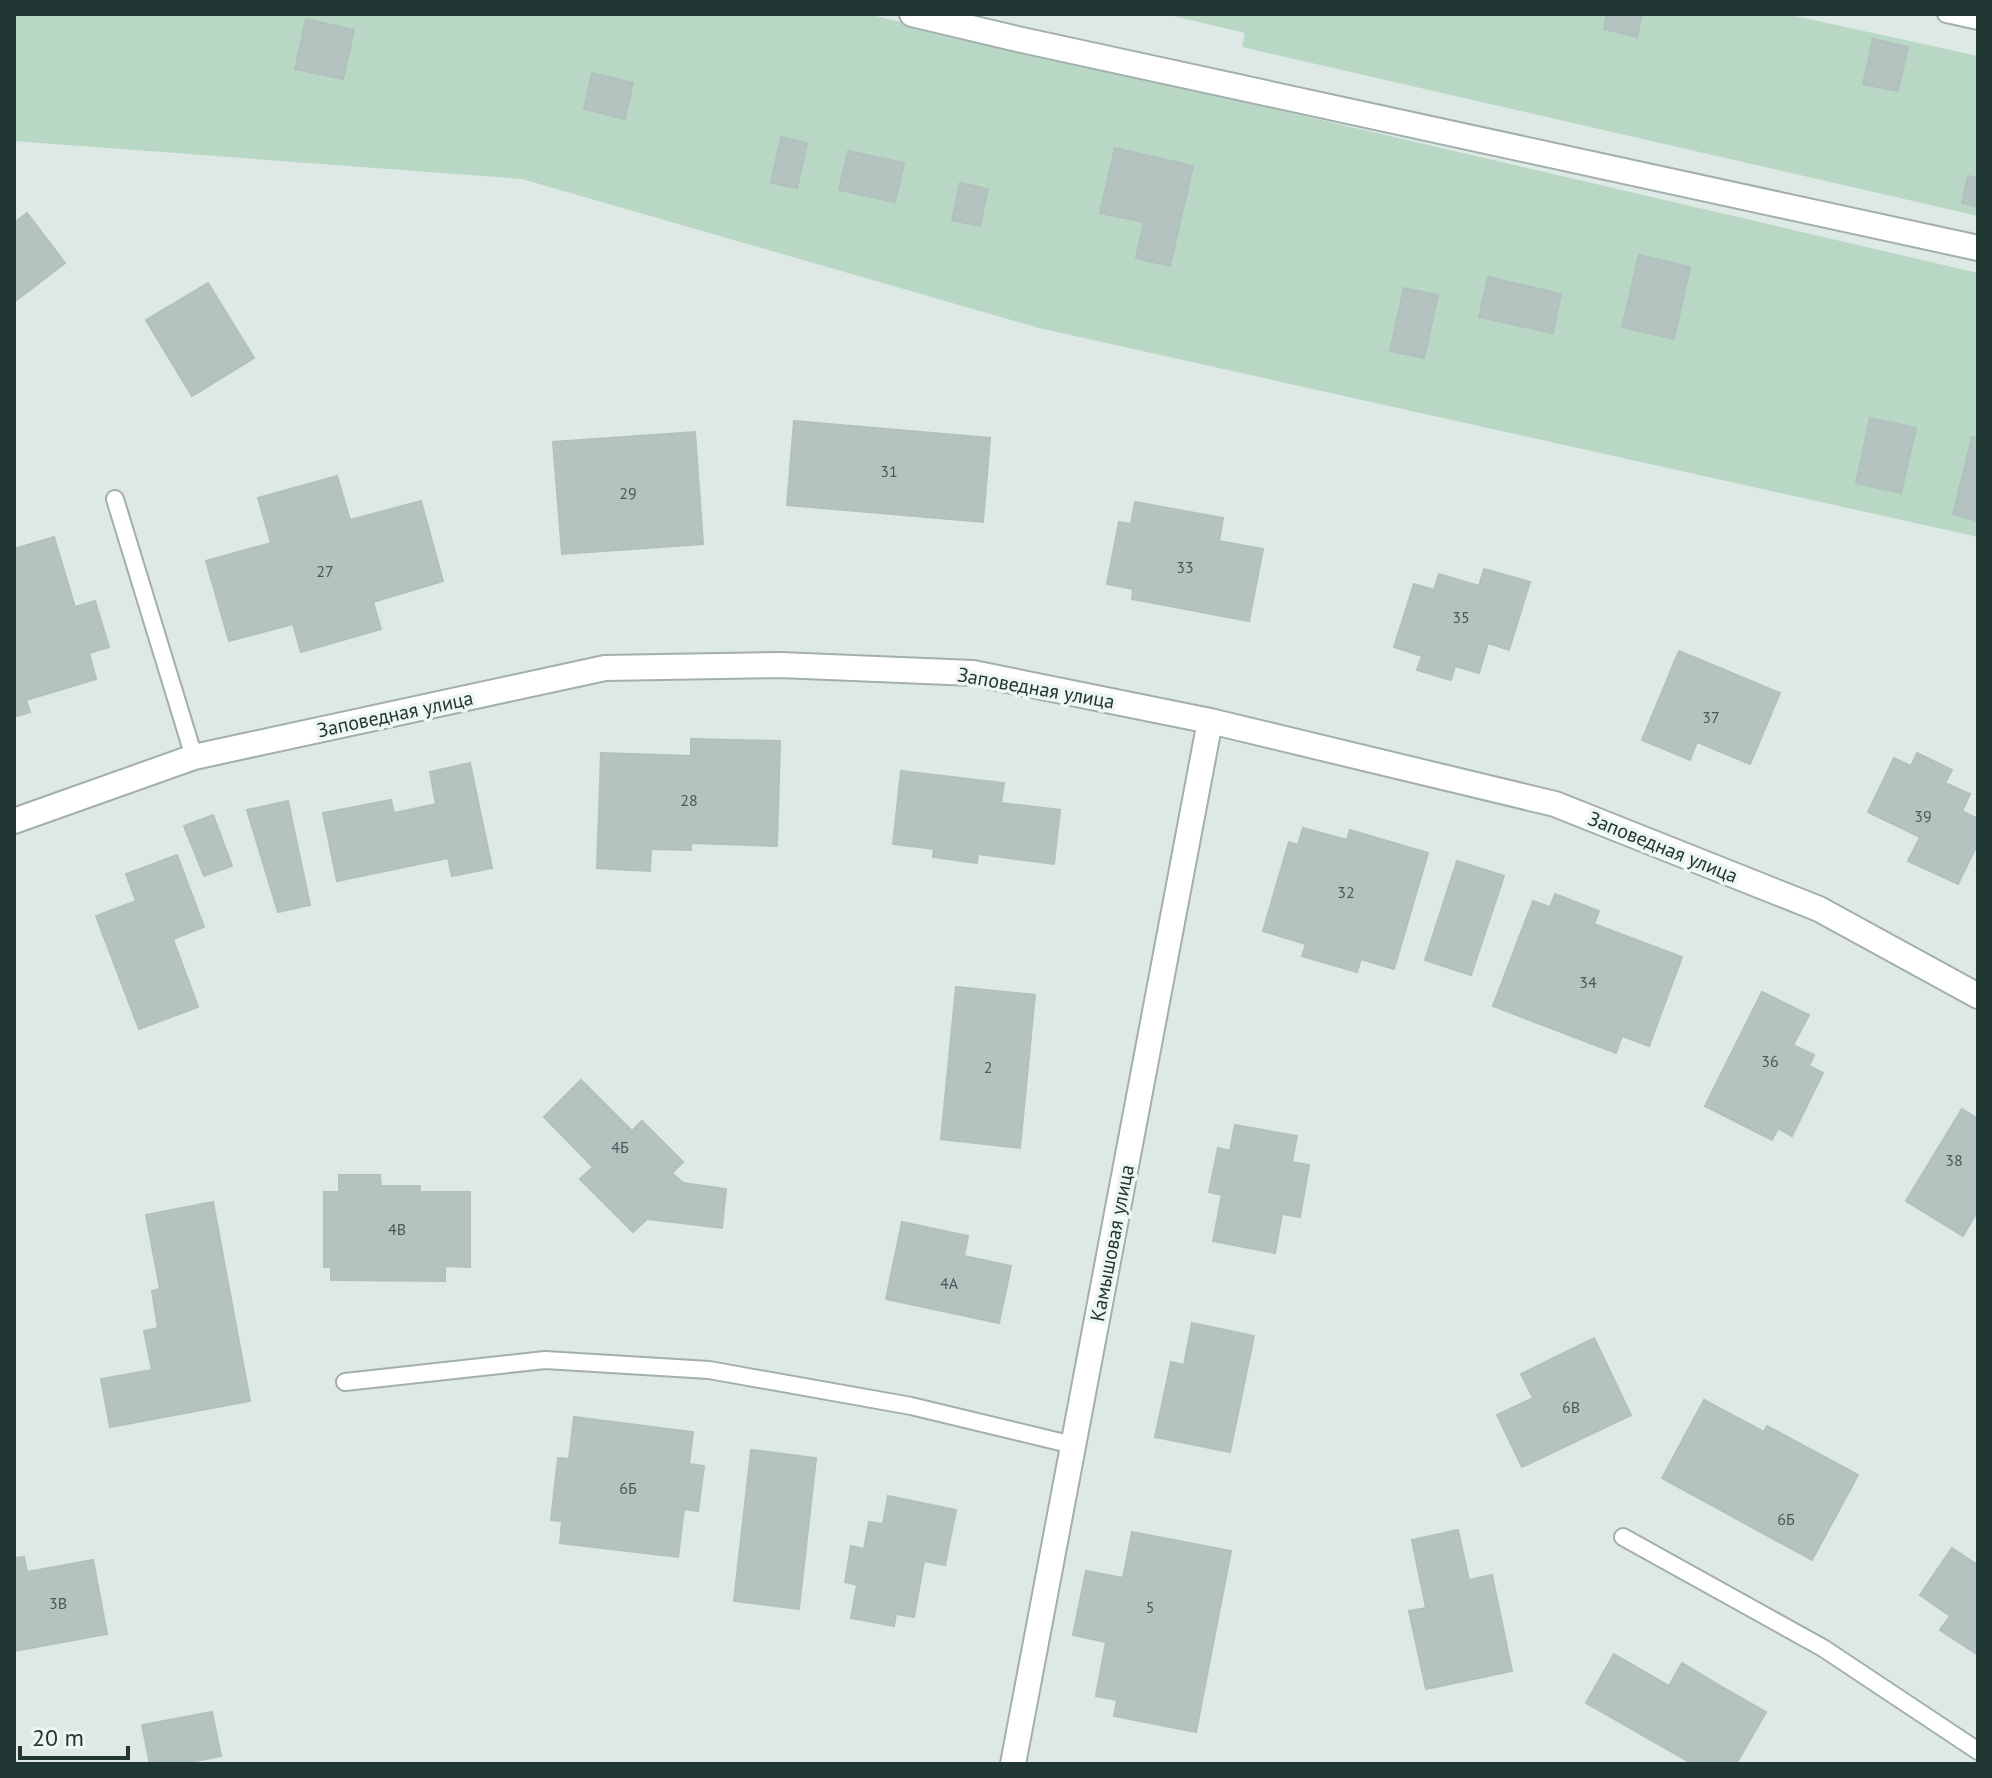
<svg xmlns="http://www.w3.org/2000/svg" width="1992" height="1778" font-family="'PT Sans',sans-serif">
  <rect width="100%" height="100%" fill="#dee8e5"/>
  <g fill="#b8d8c5">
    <polygon points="14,14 867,14 1978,273 1978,537 1039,328 522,179 14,141"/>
    <polygon points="1165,14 1786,14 1978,56 1978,216 1242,47 1245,33"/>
  </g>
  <g fill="#b4c3bf" stroke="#b1c1bd" stroke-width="2">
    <polygon points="1607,14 1642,14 1637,37 1604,29"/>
    <polygon points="306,19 354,30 343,79 295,69"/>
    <polygon points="1873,39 1908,47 1898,91 1863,84"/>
    <polygon points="592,73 633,83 625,119 584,109"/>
    <polygon points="781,137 807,143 797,188 771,183"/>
    <polygon points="1115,148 1193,166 1170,266 1136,258 1144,222 1100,213"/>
    <polygon points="848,151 904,163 895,202 839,190"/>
    <polygon points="1968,176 1978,178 1978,207 1962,203"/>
    <polygon points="960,183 988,189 980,226 952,220"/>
    <polygon points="27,213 65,263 14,302 14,223"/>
    <polygon points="1639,255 1690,267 1674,339 1622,327"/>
    <polygon points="1488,277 1561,294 1553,333 1479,317"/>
    <polygon points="208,283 254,358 192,396 146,320"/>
    <polygon points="1404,288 1438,295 1424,358 1390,351"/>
    <polygon points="1870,418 1916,428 1901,493 1856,483"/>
    <polygon points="794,421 990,438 983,522 787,505"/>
    <polygon points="695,432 703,544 562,554 553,442"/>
    <polygon points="1972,437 1978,439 1978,521 1953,514"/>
    <polygon points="337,476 350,520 421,501 443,581 373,602 381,629 301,652 293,624 229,641 206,561 271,543 258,498"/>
    <polygon points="1135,502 1223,518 1219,541 1263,549 1249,621 1132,599 1133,589 1107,584 1119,522 1131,524"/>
    <polygon points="54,537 75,607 95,601 109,647 89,653 96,679 26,700 30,712 14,717 14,549"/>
    <polygon points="1484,569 1530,582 1509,650 1488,643 1479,673 1455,666 1451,680 1417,670 1422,656 1394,647 1414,584 1434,590 1439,574 1479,586"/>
    <polygon points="1679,651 1780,693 1750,764 1697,742 1690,760 1642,740"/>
    <polygon points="691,739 780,741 777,846 691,843 691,850 651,849 650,871 597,868 601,753 691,756"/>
    <polygon points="1917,753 1952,770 1945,783 1970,794 1962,811 1978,819 1978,843 1958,884 1908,861 1920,837 1868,812 1894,758 1911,766"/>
    <polygon points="470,763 492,868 452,876 448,858 337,881 323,813 391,800 394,813 436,804 430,772"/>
    <polygon points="901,771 1004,783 1001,803 1060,810 1054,864 978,854 977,863 933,857 934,849 893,844"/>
    <polygon points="288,801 310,905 278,912 247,810"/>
    <polygon points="213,815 232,866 204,876 184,826"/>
    <polygon points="1303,828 1347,840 1350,830 1428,853 1394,969 1361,959 1357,972 1302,956 1306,944 1263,931 1289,842 1298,845"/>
    <polygon points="177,855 204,927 173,939 198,1007 139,1029 96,916 136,901 126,874"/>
    <polygon points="1457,861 1504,876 1471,975 1425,960"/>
    <polygon points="1555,894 1599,911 1594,924 1682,957 1649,1046 1622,1036 1616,1053 1493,1006 1533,901 1550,907"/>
    <polygon points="956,987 1035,995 1020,1148 941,1139"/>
    <polygon points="1762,992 1809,1015 1793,1045 1814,1055 1809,1066 1823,1073 1792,1136 1778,1128 1772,1140 1705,1106"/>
    <polygon points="581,1080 632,1131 642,1121 683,1162 672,1173 683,1183 726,1189 722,1228 647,1219 633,1232 580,1179 593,1167 544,1117"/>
    <polygon points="1962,1109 1978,1119 1978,1210 1963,1236 1906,1201"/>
    <polygon points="1235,1125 1297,1136 1292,1162 1309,1165 1300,1217 1282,1214 1275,1253 1213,1241 1222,1195 1209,1192 1218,1148 1230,1151"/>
    <polygon points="339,1175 380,1175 381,1186 420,1186 420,1192 470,1192 470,1267 445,1266 445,1281 331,1280 331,1267 324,1267 324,1192 339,1192"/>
    <polygon points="213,1202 250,1401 110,1427 101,1379 152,1370 144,1331 158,1328 152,1291 160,1289 146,1215"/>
    <polygon points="902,1222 968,1236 964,1256 1011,1266 999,1323 886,1299"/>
    <polygon points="1192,1323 1254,1336 1230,1452 1155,1437 1171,1362 1184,1365"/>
    <polygon points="1594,1338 1631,1415 1522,1467 1497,1415 1533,1398 1521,1374"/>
    <polygon points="1704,1400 1764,1432 1767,1426 1858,1475 1812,1560 1662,1478"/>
    <polygon points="574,1417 693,1432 689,1464 704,1466 698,1511 684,1509 678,1557 560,1543 562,1521 551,1520 558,1458 569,1459"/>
    <polygon points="751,1450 816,1458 799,1609 734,1601"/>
    <polygon points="888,1496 956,1510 945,1565 924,1561 914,1617 896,1614 894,1626 851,1618 857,1585 845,1582 851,1546 864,1549 869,1522 883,1524"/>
    <polygon points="1458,1530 1469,1580 1492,1575 1512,1671 1426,1689 1409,1611 1426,1608 1412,1540"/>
    <polygon points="1132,1532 1231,1551 1196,1732 1114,1716 1117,1700 1096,1696 1106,1642 1073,1635 1086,1571 1123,1578"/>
    <polygon points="1952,1548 1976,1564 1978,1561 1978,1655 1940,1630 1950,1616 1920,1595"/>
    <polygon points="24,1557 27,1572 93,1560 107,1634 14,1651 14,1558"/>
    <polygon points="1614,1654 1669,1686 1682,1663 1717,1684 1677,1755 1586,1703"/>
    <polygon points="1717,1684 1766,1712 1736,1764 1693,1764 1677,1755"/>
    <polygon points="212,1712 221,1756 180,1764 150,1764 142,1725"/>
  </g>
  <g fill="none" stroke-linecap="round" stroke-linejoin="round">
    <g stroke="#a2afac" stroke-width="20">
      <g id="lane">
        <polyline points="1946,14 1978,21"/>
        <polyline points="115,499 194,757"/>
        <polyline points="345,1382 545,1360 709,1370 911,1406 1073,1445"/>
        <polyline points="1623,1537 1823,1648 1978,1751"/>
      </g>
    </g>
    <g stroke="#a2afac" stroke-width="28">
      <g id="street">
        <polyline points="912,14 1022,40 1978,248"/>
        <polyline points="14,821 194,757 605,668 780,665 973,673 1210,721 1555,804 1819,909 1978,996"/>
        <polyline points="1013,1764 1210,721"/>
      </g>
    </g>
    <use href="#lane" stroke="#fff" stroke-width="16"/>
    <use href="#street" stroke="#fff" stroke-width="24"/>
  </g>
  <g text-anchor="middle" stroke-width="7" stroke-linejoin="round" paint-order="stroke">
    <g font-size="16" fill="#465a57">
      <text x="889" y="477">31</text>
      <text x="628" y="499">29</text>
      <text x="1185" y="573">33</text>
      <text x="325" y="577">27</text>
      <text x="1461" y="623">35</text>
      <text x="1711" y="723">37</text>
      <text x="689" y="806">28</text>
      <text x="1923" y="822">39</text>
      <text x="1346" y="898">32</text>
      <text x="1588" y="988">34</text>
      <text x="1770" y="1067">36</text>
      <text x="988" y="1073">2</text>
      <text x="620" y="1153">4Б</text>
      <text x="1954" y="1166">38</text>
      <text x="397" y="1235">4В</text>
      <text x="949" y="1289">4А</text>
      <text x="1571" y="1413">6В</text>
      <text x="628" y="1494">6Б</text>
      <text x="1786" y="1525">6Б</text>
      <text x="58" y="1609">3В</text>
      <text x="1150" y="1613">5</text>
    </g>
    <g font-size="20" fill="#213734" stroke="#eef6f3">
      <text transform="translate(1036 688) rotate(10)" y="7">Заповедная улица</text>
      <text transform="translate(395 714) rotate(-12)" y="7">Заповедная улица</text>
      <text transform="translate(1663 847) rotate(22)" y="7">Заповедная улица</text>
      <text transform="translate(1112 1243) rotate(-79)" y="7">Камышовая улица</text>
    </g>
  </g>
  <rect width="1992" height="1778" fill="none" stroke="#213734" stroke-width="32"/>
  <path d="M20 1746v12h108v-12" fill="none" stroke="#213734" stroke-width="4"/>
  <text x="32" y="1746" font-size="24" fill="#213734" stroke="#eef6f3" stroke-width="6" paint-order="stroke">20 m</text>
</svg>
